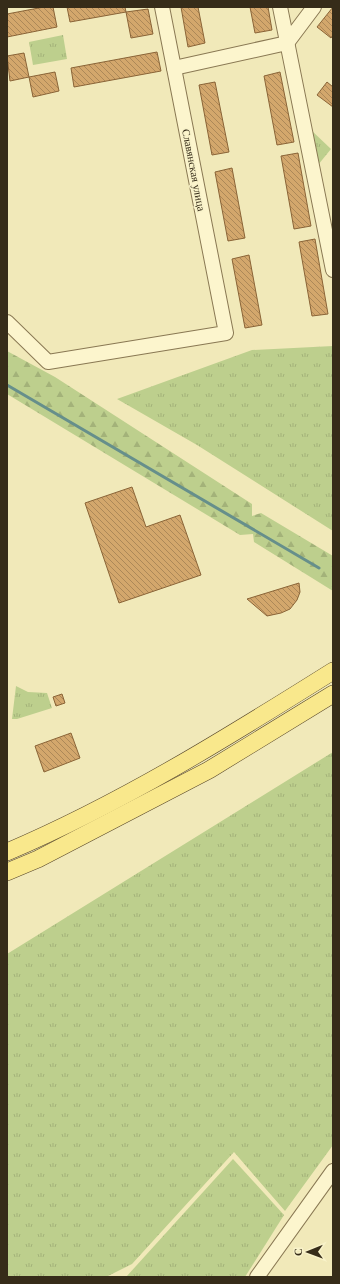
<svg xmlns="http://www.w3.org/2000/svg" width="340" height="1284" font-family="Georgia,serif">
  <defs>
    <pattern id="grass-tufts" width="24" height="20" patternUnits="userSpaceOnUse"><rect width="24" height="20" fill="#bdcf8d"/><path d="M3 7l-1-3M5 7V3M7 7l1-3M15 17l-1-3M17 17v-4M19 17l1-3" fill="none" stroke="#a3b279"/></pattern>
    <pattern id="forest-firs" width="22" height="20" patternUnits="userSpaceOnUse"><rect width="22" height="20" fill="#bdcf8d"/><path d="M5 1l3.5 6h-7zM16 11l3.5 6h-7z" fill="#a3b279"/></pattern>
    <pattern id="building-back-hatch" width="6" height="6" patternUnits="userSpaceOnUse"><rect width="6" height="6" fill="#d3a76c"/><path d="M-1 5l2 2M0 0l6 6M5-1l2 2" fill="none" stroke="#ac8858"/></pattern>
  </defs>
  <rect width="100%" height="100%" fill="#f1e9b9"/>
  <g fill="url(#grass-tufts)">
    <polygon points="63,35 67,59 33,65 29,42"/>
    <polygon points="311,130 331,149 318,165"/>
    <polygon points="333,346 333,531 197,445 117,399 252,350"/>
    <polygon points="16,686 28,692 47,693 52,708 17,719 12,719"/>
    <polygon points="333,752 333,1145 285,1211 234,1152 132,1264 106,1277 7,1277 7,954"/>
    <polygon points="233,1159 284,1215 245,1277 126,1277"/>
  </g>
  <polygon fill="url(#forest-firs)" points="7,351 55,377 252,504 252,516 261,513 333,556 333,591 254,542 253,534 240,535 7,394"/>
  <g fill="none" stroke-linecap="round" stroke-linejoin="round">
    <polyline stroke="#668f8b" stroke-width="3" points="7,385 319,568"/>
  </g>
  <g fill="url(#building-back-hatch)" stroke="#8a6437">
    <polygon points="44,7 53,7 57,27 7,37 7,14"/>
    <polygon points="67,7 125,7 126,12 70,22"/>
    <polygon points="181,7 198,7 205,43 188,47"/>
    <polygon points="250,7 268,7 272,30 255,33"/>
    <polygon points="333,7 333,35 331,38 317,27"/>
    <polygon points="148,9 153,34 131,38 126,12"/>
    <polygon points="157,52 161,71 74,87 71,68"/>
    <polygon points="24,53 29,77 10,81 7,56"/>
    <polygon points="55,72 59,91 33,97 29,77"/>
    <polygon points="280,72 294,142 277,145 264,76"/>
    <polygon points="215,82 229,152 212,155 199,85"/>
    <polygon points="327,82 333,87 333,107 317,95"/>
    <polygon points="298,153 311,226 294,229 281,156"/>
    <polygon points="232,168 245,238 228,241 215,172"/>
    <polygon points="315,239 328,314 312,316 299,242"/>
    <polygon points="249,255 262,325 245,328 232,259"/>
    <polygon points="132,487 146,527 180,515 201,575 119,603 85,503"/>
    <polygon points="299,583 300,592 297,600 290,609 281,613 267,616 247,599"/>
    <polygon points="62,694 65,703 56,706 53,697"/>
    <polygon points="71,733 80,758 44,772 35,746"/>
  </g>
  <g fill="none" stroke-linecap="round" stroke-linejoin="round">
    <g stroke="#897853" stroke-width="16">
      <g id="minor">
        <polyline points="280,7 333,270"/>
        <polyline points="174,68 287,43 314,7"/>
        <polyline points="7,322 48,362 226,333 162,7"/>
        <polyline points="257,1277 333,1171"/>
      </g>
    </g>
    <g stroke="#554428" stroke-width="18">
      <g id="major">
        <path d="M7 852C122 803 228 737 333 671"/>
        <polyline points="7,872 38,859 209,770 333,694"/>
      </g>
    </g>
    <use href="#minor" stroke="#fcf5cd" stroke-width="14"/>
    <use href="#major" stroke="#f9e88c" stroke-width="17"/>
  </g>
  <g text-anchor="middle" stroke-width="3" stroke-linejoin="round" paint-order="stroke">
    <g font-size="11" fill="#362c19" stroke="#f8f2c9">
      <text transform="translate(194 170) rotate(79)" y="4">Славянская улица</text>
    </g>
  </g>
  <rect width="340" height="1284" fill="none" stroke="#362c19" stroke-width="16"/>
  <g transform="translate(308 1252) rotate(269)" stroke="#f8f2c9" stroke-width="3" paint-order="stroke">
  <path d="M0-3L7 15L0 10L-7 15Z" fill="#362c19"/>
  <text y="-6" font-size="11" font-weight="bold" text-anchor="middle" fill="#362c19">С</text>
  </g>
</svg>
